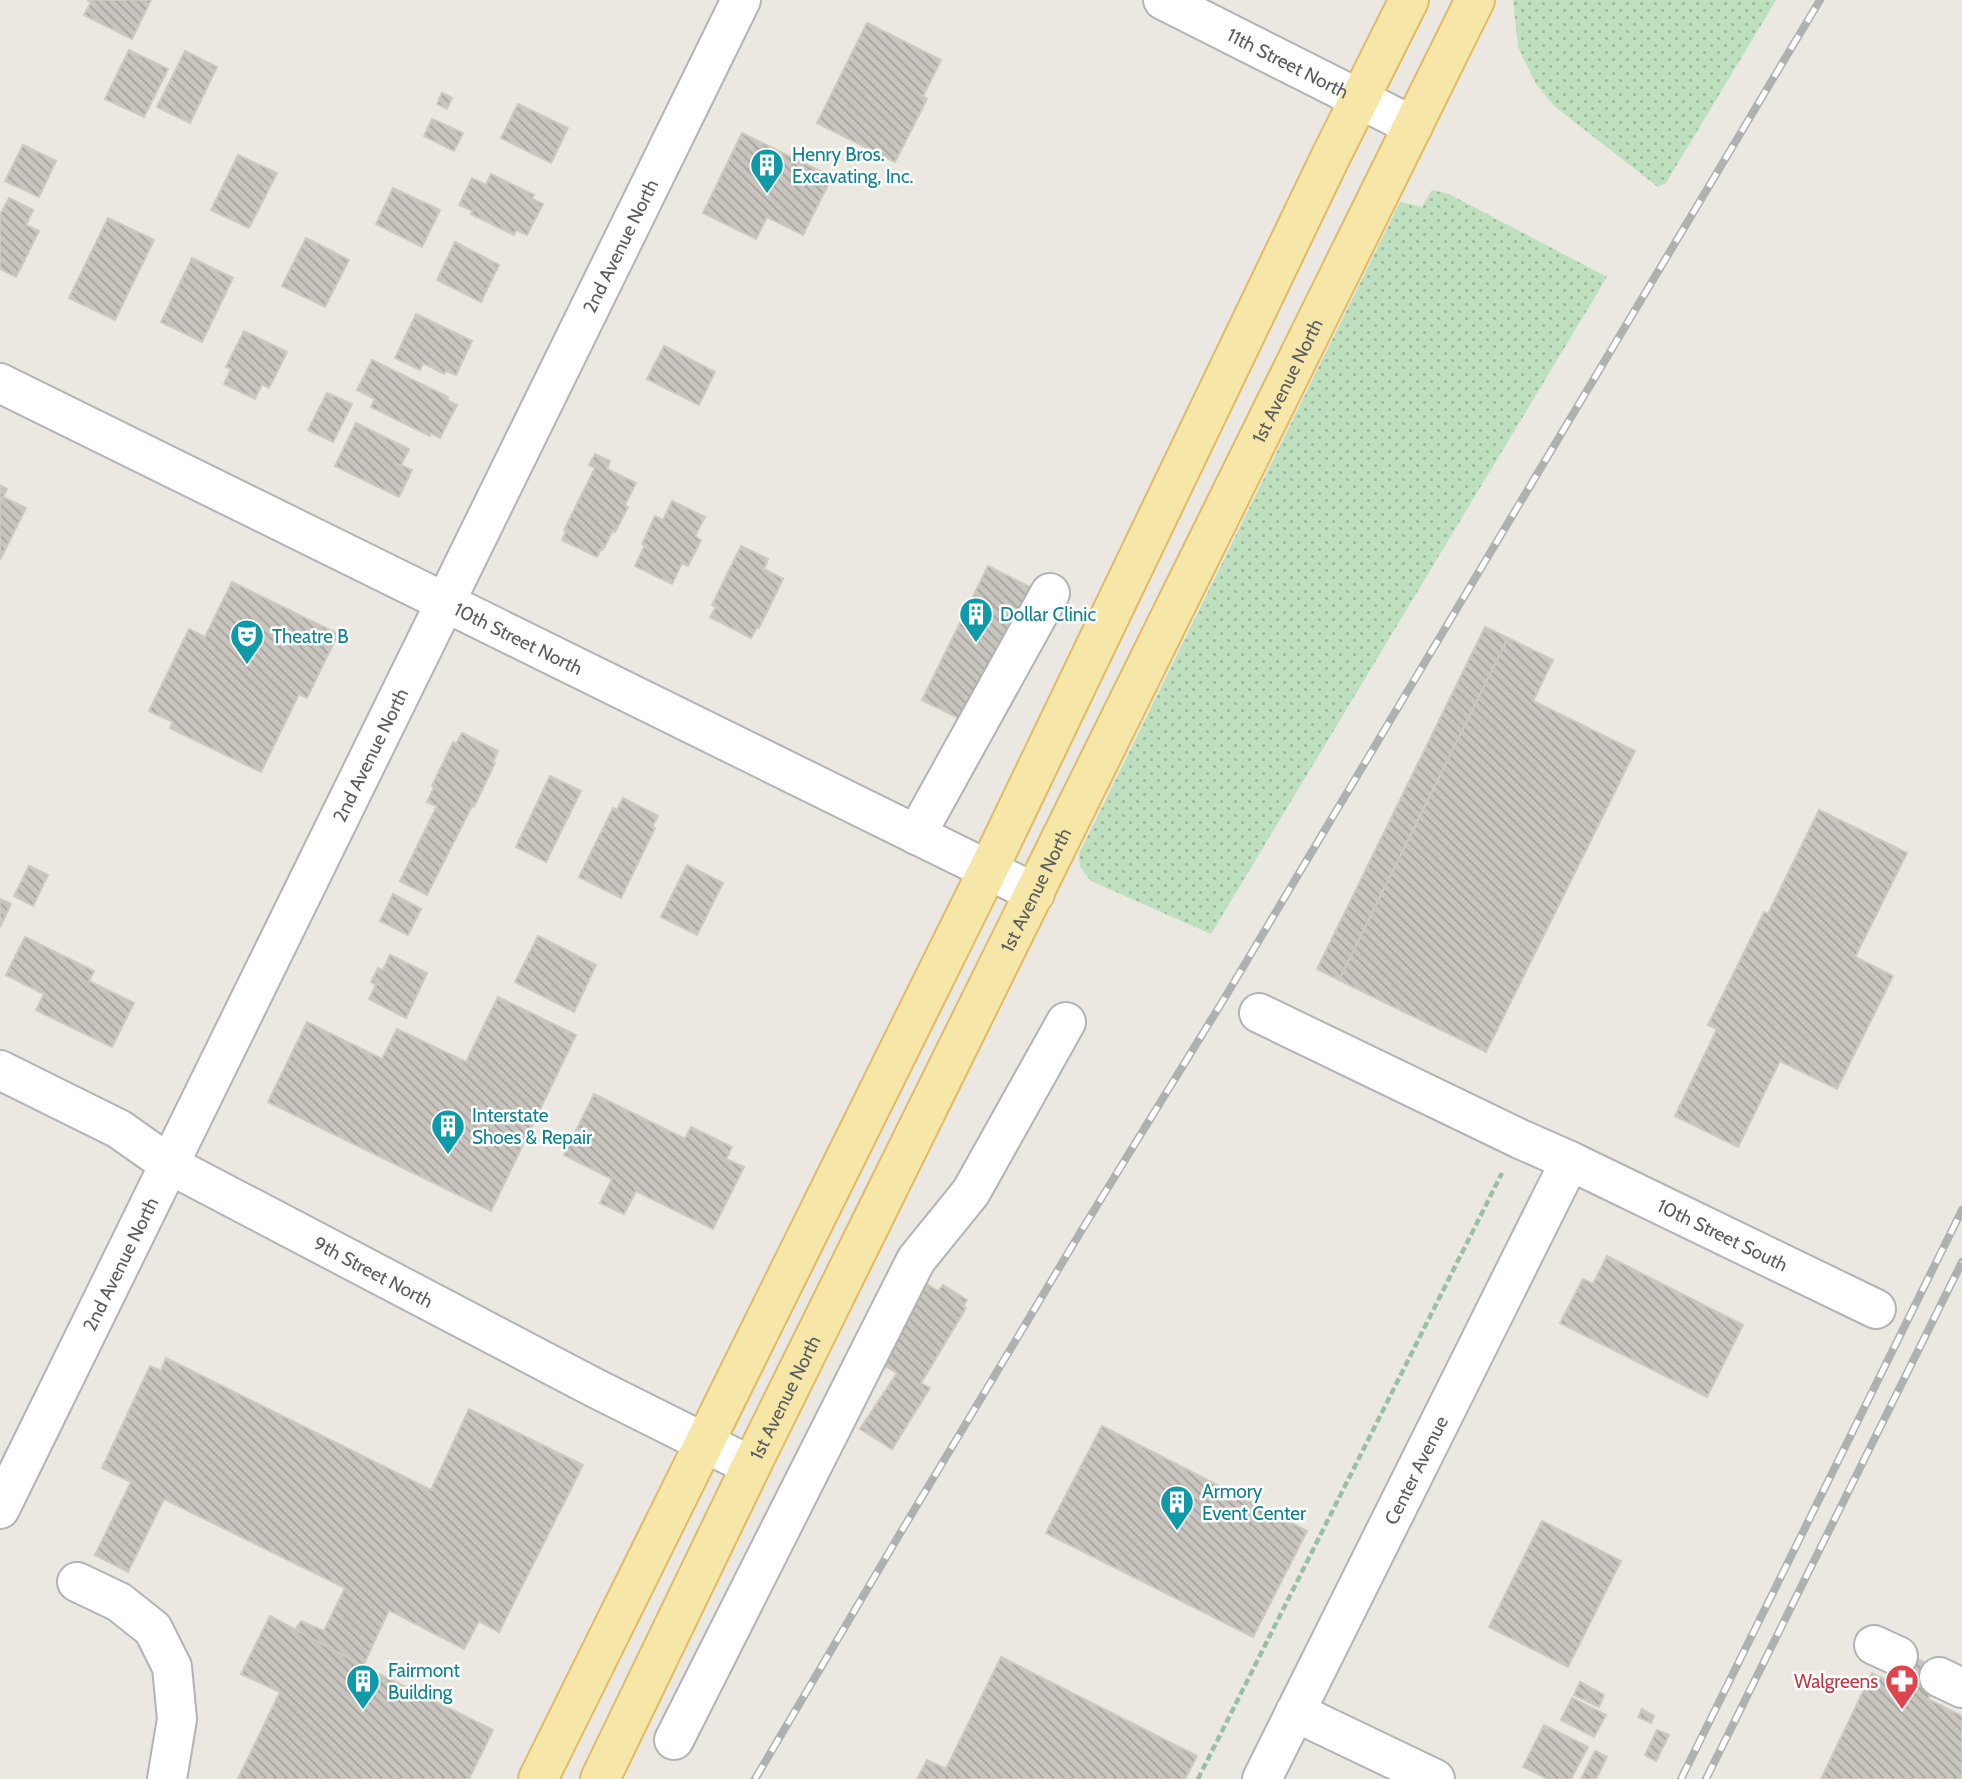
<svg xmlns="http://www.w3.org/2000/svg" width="1962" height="1779" font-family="Cabin,sans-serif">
  <defs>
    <pattern id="grass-dots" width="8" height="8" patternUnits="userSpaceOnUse" patternTransform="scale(1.75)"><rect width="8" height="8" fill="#bfe0be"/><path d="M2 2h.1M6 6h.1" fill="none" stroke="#9eb99e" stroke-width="1.8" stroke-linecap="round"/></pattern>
    <pattern id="building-back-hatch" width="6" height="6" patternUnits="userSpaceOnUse" patternTransform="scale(1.75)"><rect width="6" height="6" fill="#c8c4be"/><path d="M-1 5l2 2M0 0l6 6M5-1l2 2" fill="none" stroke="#a5a29e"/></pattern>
  </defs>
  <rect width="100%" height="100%" fill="#eae8e0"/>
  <g fill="url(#grass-dots)">
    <polygon points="1513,0 1776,0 1666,183 1658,187 1554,106 1536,84 1518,47"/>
    <polygon points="1432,190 1449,194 1607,277 1211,934 1091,881 1080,867 1079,854 1400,202 1422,207"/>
  </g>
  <g fill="url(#building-back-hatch)" stroke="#cec9bf" stroke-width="2">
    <polygon points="87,0 151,0 132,39 84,15 91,2"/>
    <polygon points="867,23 941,60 923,96 927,99 895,162 817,123"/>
    <polygon points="129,50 168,69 144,117 105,99"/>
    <polygon points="185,51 217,67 190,123 157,107"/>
    <polygon points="442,93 452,98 447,109 437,104"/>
    <polygon points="518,104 568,128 551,163 501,138"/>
    <polygon points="432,119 463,133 454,151 424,136"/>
    <polygon points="742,133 832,177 803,235 767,217 756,239 703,213"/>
    <polygon points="23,145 56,161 39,197 5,181"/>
    <polygon points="238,155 277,173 249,228 211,210"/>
    <polygon points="491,174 534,195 532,199 543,204 527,235 516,230 514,235 471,214 473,211 459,205 472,178 486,185"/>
    <polygon points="393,188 440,210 422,247 376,224"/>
    <polygon points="9,198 33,210 26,225 39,231 16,277 0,269 0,212 1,213"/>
    <polygon points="108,218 154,240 115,320 69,298"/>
    <polygon points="306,238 349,260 325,307 282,286"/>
    <polygon points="455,242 499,265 481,302 437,280"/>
    <polygon points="192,258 233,278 202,342 161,322"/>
    <polygon points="416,314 472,341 456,375 446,371 444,374 423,363 420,370 395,358"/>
    <polygon points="244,331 287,352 269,388 262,384 255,399 224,384 231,369 226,367"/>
    <polygon points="664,346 715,372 699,405 647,379"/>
    <polygon points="372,360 448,397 447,400 457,405 440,438 431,433 430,436 371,407 375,399 357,390"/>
    <polygon points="327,393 352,404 333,442 308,430"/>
    <polygon points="356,423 409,449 401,465 412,470 399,497 335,466"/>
    <polygon points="595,454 610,461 607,469 636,483 625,505 628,507 615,532 613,530 603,550 601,549 597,557 562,540 566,531 564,530 595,468 589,465"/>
    <polygon points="0,485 7,489 3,497 26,508 0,560"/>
    <polygon points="672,501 705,517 695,536 701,540 688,566 682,563 672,584 635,566 645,545 642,544 655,516 663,520"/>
    <polygon points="741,546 768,559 764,569 783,579 759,628 757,627 751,638 710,617 716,607 712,605"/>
    <polygon points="988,566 1032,588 964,721 922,700"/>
    <polygon points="232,582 338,634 307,698 299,694 261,772 170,728 173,722 149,711 189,629 205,637"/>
    <polygon points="1485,627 1508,638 1339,980 1317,969"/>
    <polygon points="1508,638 1553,660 1533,701 1635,751 1486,1052 1339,980"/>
    <polygon points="462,733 498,751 493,762 495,763 474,807 472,806 427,895 400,881 437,806 427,802 434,788 432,786 453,742 456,744"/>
    <polygon points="550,776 581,791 546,862 516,847"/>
    <polygon points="623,798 658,816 652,827 655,828 621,898 579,877 613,808 617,810"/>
    <polygon points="1819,810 1907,853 1855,957 1893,976 1837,1089 1780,1061 1738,1147 1675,1116 1717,1029 1708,1025 1764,912 1768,914"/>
    <polygon points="687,865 723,883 697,935 661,917"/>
    <polygon points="29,866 48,875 33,906 14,896"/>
    <polygon points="393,894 421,909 408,935 380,921"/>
    <polygon points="0,899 11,904 0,927"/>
    <polygon points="538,936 596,965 574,1012 515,982"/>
    <polygon points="25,937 94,971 89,981 134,1003 112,1047 36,1010 44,994 6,975"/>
    <polygon points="390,955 427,973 406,1018 369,999 376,985 371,982 378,968 383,970"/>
    <polygon points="498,997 576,1035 491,1211 268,1102 307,1022 382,1059 397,1029 466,1062"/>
    <polygon points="594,1094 685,1139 691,1127 732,1147 726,1159 744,1167 713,1229 636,1191 624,1214 600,1203 612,1179 564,1155"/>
    <polygon points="1607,1256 1743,1325 1707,1397 1560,1323 1583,1279 1593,1284"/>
    <polygon points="923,1282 938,1291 943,1285 967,1300 963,1307 966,1308 921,1383 930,1388 892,1449 860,1429 897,1373 875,1360"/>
    <polygon points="166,1358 431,1490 469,1409 583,1465 499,1632 479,1621 464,1649 389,1610 363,1666 295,1630 301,1621 324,1631 345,1588 164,1499 128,1572 95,1555 131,1482 102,1468 150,1366 161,1371"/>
    <polygon points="1102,1426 1307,1531 1253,1637 1046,1533"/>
    <polygon points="1542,1521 1621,1561 1568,1667 1489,1627"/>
    <polygon points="270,1616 363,1666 493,1730 469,1779 238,1779 280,1692 241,1674"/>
    <polygon points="1901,1651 1942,1671 1928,1699 1962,1716 1962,1779 1821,1779 1872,1673 1886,1680"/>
    <polygon points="1001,1657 1197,1756 1185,1779 917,1779 927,1760 946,1769"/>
    <polygon points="1580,1682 1604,1695 1599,1707 1574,1695"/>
    <polygon points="1572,1698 1606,1715 1594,1737 1561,1720"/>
    <polygon points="1642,1709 1654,1716 1651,1723 1638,1717"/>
    <polygon points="1544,1725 1588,1747 1571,1779 1548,1779 1523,1767"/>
    <polygon points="1657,1730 1669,1735 1656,1761 1645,1755"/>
    <polygon points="1595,1751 1607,1757 1596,1779 1581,1779"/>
  </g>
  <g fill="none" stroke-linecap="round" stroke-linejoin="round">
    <g stroke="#b1b3b6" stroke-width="42">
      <g id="minor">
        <path id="s1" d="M1163 0 1413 126"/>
        <path id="s2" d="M0 383 1035 893"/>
        <polyline points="916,835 1050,593"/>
        <path id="s3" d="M1259 1013 1520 1139 1570 1161 1876 1309"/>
        <path id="s4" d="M0 1070 119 1129 170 1165 595 1388 751 1466"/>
        <path id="s5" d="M0 1509 741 0"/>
        <polyline points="77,1582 119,1602 153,1629 172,1667 177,1719 167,1779"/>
        <polyline points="1874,1645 1898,1656"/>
        <polyline points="1939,1677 1962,1688"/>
        <polyline points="1295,1712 1435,1779"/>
        <polyline points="674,1740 916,1260 971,1192 1066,1022"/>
        <path id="s6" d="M1262 1779 1570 1161"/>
      </g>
    </g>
    <g stroke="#e2ba61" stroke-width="42">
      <g id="major">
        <polyline points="538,1779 988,870 1330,158 1409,0"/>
        <path id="s7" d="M600 1779 751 1466 1475 0"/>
      </g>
    </g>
    <polyline stroke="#99c0a2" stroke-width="4.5" stroke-dasharray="7 3.5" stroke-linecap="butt" points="1198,1779 1502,1173"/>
    <use href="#minor" stroke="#fff" stroke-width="38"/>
    <use href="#major" stroke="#f6e7a9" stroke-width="38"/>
    <g stroke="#afb0b0" stroke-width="8">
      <g id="rail">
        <polyline points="755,1779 898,1537 1080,1233 1224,999 1820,0"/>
        <polyline points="1681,1779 1962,1210"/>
        <polyline points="1706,1779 1962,1262"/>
      </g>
    </g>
    <use href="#rail" stroke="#fff" stroke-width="5" stroke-dasharray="16" stroke-linecap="butt"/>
  </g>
  <defs>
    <g id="building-pin" transform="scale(1.75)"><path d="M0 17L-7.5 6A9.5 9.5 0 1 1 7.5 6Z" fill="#0f9aa8" stroke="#fff"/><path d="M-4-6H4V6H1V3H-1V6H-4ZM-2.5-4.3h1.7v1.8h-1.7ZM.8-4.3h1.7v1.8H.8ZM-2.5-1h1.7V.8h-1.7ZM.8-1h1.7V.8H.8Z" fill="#fff"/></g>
    <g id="theatre-pin" transform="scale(1.75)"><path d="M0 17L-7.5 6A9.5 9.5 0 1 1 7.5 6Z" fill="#0f9aa8" stroke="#fff"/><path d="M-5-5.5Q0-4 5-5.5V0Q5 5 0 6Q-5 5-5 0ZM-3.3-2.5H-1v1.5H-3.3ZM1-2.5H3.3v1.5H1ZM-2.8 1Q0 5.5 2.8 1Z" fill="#fff"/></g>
    <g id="pharmacy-pin" transform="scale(1.75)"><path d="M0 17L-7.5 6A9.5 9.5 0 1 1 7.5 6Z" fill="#e0444e" stroke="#fff"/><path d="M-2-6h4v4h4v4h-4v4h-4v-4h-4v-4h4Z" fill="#fff"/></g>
  </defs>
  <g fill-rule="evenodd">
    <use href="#building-pin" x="767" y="165"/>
    <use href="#building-pin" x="976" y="614"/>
    <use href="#theatre-pin" x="247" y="636"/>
    <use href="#building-pin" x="448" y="1126"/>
    <use href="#building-pin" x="1177" y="1502"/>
    <use href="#building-pin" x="363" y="1681"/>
    <use href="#pharmacy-pin" x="1902" y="1681"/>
  </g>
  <g text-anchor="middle" stroke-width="5" stroke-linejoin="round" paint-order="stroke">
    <g font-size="19" fill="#595c5f" stroke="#fff">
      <text dy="7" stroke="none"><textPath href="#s1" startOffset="140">11th Street North</textPath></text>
      <text dy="7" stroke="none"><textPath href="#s5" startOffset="1407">2nd Avenue North</textPath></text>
      <text dy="7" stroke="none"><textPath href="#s7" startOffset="1558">1st Avenue North</textPath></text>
      <text dy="7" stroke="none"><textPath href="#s2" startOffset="578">10th Street North</textPath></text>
      <text dy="7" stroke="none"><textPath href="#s5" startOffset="840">2nd Avenue North</textPath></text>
      <text dy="7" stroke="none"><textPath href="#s7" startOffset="990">1st Avenue North</textPath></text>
      <text dy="7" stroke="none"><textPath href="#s3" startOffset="514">10th Street South</textPath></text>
      <text dy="7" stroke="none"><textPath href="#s5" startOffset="273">2nd Avenue North</textPath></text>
      <text dy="7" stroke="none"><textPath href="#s4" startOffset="425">9th Street North</textPath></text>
      <text dy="7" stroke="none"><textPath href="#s7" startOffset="424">1st Avenue North</textPath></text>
      <text dy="7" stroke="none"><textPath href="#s6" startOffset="345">Center Avenue</textPath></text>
    </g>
    <g font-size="19" fill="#0d838f" stroke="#fff" text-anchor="start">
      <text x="792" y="161">Henry Bros.<tspan x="792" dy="22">Excavating, Inc.</tspan></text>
      <text x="1000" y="621">Dollar Clinic</text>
      <text x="272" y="643">Theatre B</text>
      <text x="472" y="1122">Interstate<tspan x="472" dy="22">Shoes &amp; Repair</tspan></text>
      <text x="1202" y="1498">Armory<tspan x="1202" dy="22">Event Center</tspan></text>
      <text x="388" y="1677">Fairmont<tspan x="388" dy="22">Building</tspan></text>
    </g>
    <g font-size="19" fill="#be3a42" stroke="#fff" text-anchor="end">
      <text x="1878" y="1688">Walgreens</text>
    </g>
  </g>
</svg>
